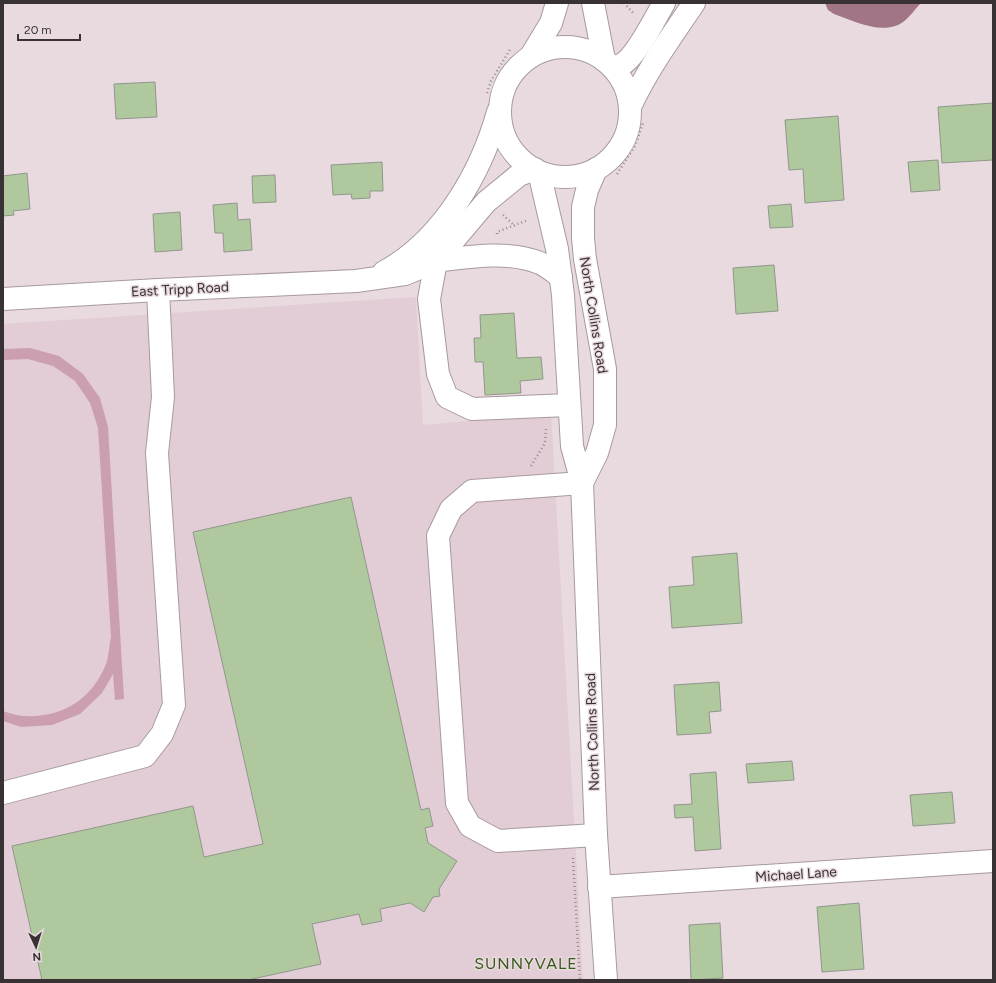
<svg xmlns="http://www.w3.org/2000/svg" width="996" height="983" font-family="Figtree,sans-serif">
  <rect width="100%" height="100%" fill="#e8dadf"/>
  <polygon fill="#e2ccd5" points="416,297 423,425 551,414 583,980 3,980 3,324"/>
  <path fill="#cb9fb0" d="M30 348 59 356 83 374 100 398 108 427 124 699 115 700 113 674 102 693 80 714 52 725 21 727 3 721V711C10 713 17 716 24 716 61 718 92 700 106 664 109 656 109 646 111 637L98 428 90 403 75 381 53 366 28 359 3 360V349Z"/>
  <path fill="#a17486" d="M825 3H921C915 9 910 17 903 22 883 36 854 21 834 14L828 10Z"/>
  <g fill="#b0c89e" stroke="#91978c">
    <polygon points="155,82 157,117 116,119 114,84"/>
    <polygon points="993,103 993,160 942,163 938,107"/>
    <polygon points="838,116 844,200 805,203 803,169 789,170 785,120"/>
    <polygon points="938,160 940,190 911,192 908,162"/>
    <polygon points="382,162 383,191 370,191 370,198 352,199 351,194 333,195 331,165"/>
    <polygon points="27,173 30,209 13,211 14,215 3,216 3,176"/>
    <polygon points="275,175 276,202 253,203 252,176"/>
    <polygon points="237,203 238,220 250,219 252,250 224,252 223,233 215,233 213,205"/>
    <polygon points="791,204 793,227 770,228 768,206"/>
    <polygon points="180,212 182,250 155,252 153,214"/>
    <polygon points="774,265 778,311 736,314 733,268"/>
    <polygon points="514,313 517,358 541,357 543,379 520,381 521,393 485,395 483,362 475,362 474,338 481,338 480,315"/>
    <polygon points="351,497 421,810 429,808 433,826 425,828 428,843 457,861 439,889 440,896 433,897 424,912 410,903 380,909 382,921 362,925 359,914 312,924 321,964 248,980 42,980 12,846 193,806 204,857 263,844 193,532"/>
    <polygon points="737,553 742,623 672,628 669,587 694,585 692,557"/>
    <polygon points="719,682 721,711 709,712 711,733 677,735 674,685"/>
    <polygon points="792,761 794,780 748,783 746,764"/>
    <polygon points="716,772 721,849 695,851 693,817 675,818 674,805 692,804 690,774"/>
    <polygon points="952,792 955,823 913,826 910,795"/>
    <polygon points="859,903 864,969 822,972 817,907"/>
    <polygon points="720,923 723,978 691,980 689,925"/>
  </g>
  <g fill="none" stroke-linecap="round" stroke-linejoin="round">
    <g stroke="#a79a9e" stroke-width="24">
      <g id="minor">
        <polyline points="593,3 604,60"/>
        <circle cx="565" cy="112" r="65"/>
        <polyline points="531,56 551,23 557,3"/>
        <path d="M612 67C615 67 619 67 621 65 636 58 655 18 664 3"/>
        <path d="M630 107C647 70 671 37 694 3"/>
        <polyline points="539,172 557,249 563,295 572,446 582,483 596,835 606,980"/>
        <path d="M384 272C442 241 481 173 498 112"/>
        <path d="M561 277C554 272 548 267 540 263 509 250 468 257 436 261L429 299 438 374 447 397 472 409 569 405"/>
        <polyline points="3,299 158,290 356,281 405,274 436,261 486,202 519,175 535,169"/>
        <polyline points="582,483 472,491 451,509 438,536 457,803 470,826 498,841 596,835"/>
        <polyline points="582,483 597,453 605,425 605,369 585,259 583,238 583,207 587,190 596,169"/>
        <polyline points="3,793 145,756 162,734 174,705 157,453 163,397 158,290"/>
        <polyline points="599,887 993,861"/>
      </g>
    </g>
    <g stroke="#958b8f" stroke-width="2.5" stroke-dasharray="1 3" stroke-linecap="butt">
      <polyline points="624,3 634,14"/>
      <polyline points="487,93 491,81 511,48"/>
      <polyline points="617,174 635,146 643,123"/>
      <polyline points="503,215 515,226"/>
      <polyline points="497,234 497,232 528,220"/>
      <polyline points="531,466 545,443 546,427"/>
      <polyline points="573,858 580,980"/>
    </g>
    <use href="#minor" stroke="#fff" stroke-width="22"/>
  </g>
  <g text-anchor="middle" stroke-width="3" stroke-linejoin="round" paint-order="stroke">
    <g font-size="14" fill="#383234" stroke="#e8dadf">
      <text transform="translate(180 289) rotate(-3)" y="5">East Tripp Road</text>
      <text transform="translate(594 315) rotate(81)" y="5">North Collins Road</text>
      <text transform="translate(592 732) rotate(-92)" y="5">North Collins Road</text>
      <text transform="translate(796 874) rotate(-4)" y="5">Michael Lane</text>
    </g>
    <g font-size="16" letter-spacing="1" fill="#395a19" stroke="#e8dadf">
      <text x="526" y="969">SUNNYVALE</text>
    </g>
  </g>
  <rect width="996" height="983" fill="none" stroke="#383234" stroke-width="8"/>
  <g transform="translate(36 947) rotate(176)" stroke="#e8dadf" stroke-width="3" paint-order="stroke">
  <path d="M0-3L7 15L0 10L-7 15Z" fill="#383234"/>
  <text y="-6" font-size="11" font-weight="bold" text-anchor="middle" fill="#383234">N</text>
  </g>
  <path d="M18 34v6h62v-6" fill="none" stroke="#383234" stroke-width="2"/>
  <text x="24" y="34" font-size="12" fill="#383234" stroke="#e8dadf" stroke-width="3" paint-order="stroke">20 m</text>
</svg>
